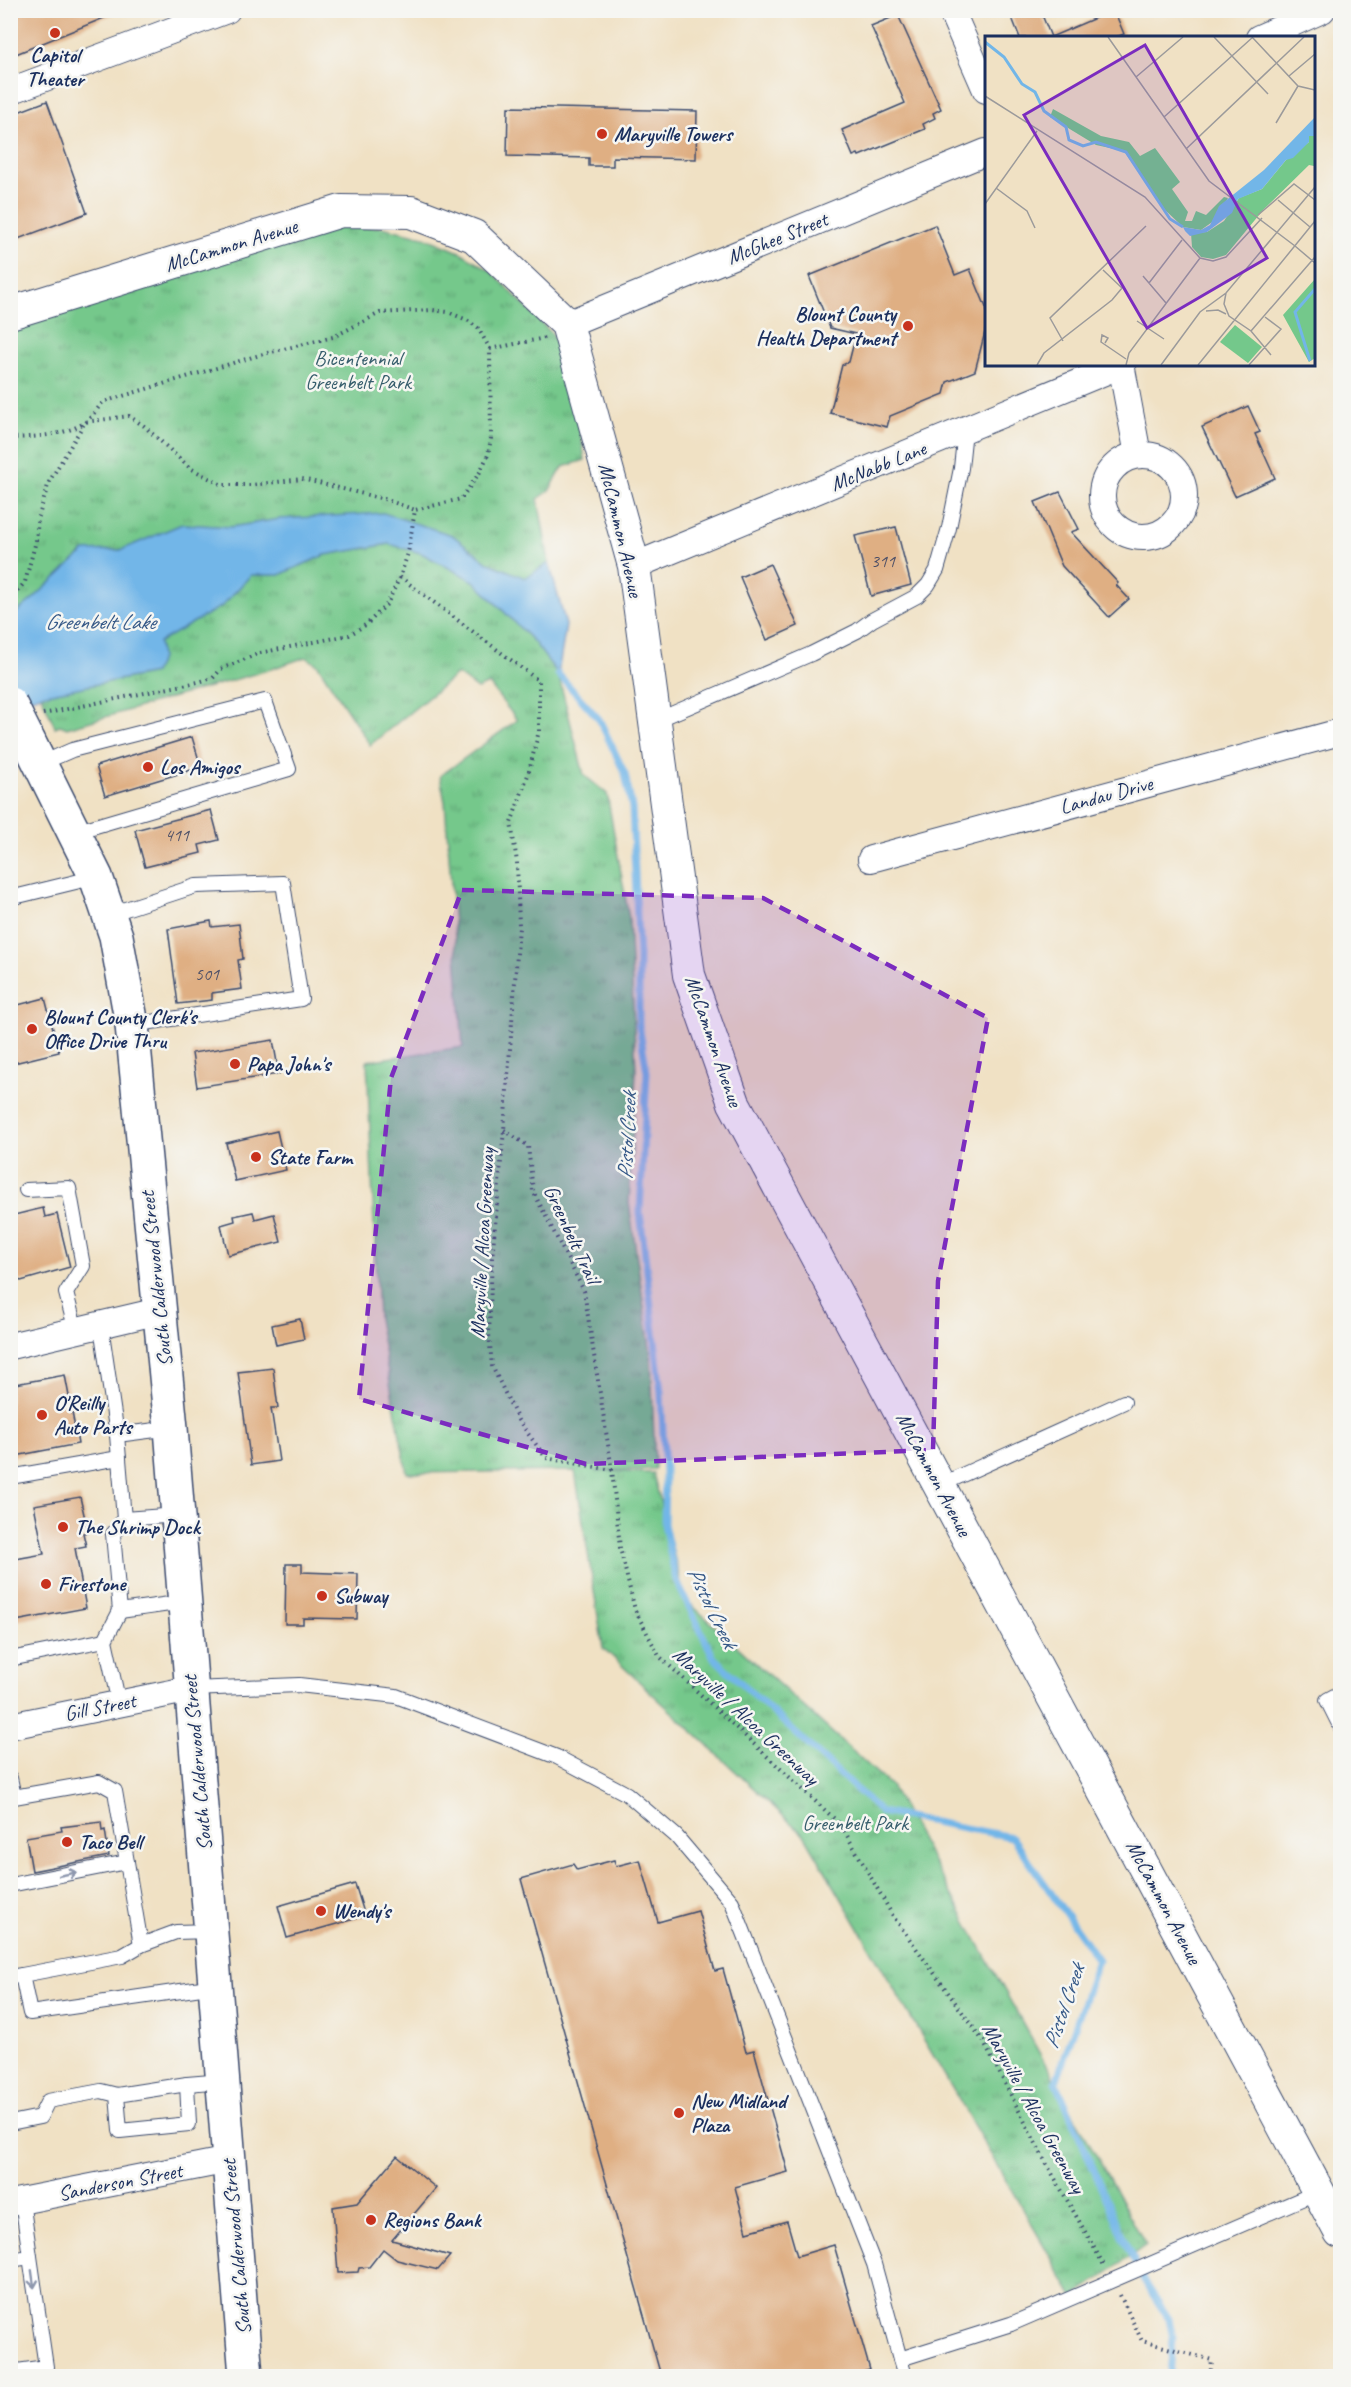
<svg xmlns="http://www.w3.org/2000/svg" width="1351" height="2387" font-family="Caveat,sans-serif">
  <defs>
    <pattern id="park-tufts" width="24" height="20" patternUnits="userSpaceOnUse" patternTransform="scale(1.5)"><rect width="24" height="20" fill="#74c88b"/><path d="M3 7l-1-3M5 7V3M7 7l1-3M15 17l-1-3M17 17v-4M19 17l1-3" fill="none" stroke="#5ea375"/></pattern>
  </defs>
  <rect width="100%" height="100%" fill="#f6f6f2"/>
  <filter id="ink" filterUnits="userSpaceOnUse"><feTurbulence type="fractalNoise" baseFrequency=".0167" numOctaves="2"/><feDisplacementMap in="SourceGraphic" scale="12" xChannelSelector="R" yChannelSelector="G"/><feConvolveMatrix kernelMatrix="1 2 1 2 8 2 1 2 1" color-interpolation-filters="sRGB"/></filter>
  <filter id="wash" filterUnits="userSpaceOnUse"><feTurbulence type="fractalNoise" baseFrequency=".008" numOctaves="4" result="noise"/><feDisplacementMap in="SourceGraphic" scale="24" xChannelSelector="R" yChannelSelector="G"/><feGaussianBlur stdDeviation="1.35" result="paint"/><feColorMatrix in="noise" values="0 0 0 0 0 0 0 0 0 0 0 0 0 0 0 0 0 1.4 0 .05"/><feComposite in="paint" operator="in"/></filter>
  <g filter="url(#wash)">
    <rect width="100%" height="100%" fill="#f0e1c4"/>
    <g fill="url(#park-tufts)" stroke="#487c74" stroke-width="1.5">
      <polygon points="333,227 382,227 424,237 462,253 491,271 552,334 570,368 585,460 563,467 549,491 538,499 549,563 525,579 489,563 452,535 316,518 280,519 231,527 182,524 121,550 84,551 34,598 11,617 11,329"/>
      <polygon points="390,544 421,553 474,581 534,642 558,674 584,775 607,794 629,918 636,1071 629,1203 651,1356 655,1469 594,1471 653,1473 685,1599 891,1786 1146,2245 1074,2297 805,1836 603,1648 575,1471 407,1473 378,1319 367,1061 463,1047 445,802 440,776 517,720 489,684 477,689 457,674 370,745 318,665 306,657 268,670 67,728 60,725 55,727 41,695 154,673 161,658 159,642 222,606 251,575 279,575 325,555"/>
    </g>
    <polygon fill="#72b6e8" stroke="#4672a3" stroke-width="1.5" points="383,513 452,535 489,563 525,578 549,563 566,625 558,674 534,642 474,581 421,553 389,544 325,555 279,575 251,575 222,606 159,642 161,658 154,673 41,695 11,704 11,617 34,598 85,551 121,550 182,524 231,527 280,519"/>
    <g fill="none" stroke-linecap="round" stroke-linejoin="round">
      <polyline stroke="#72b6e8" stroke-width="7" points="558,674 599,719 625,774 632,808 639,958 639,1025 647,1072 640,1212 661,1392 665,1473 664,1524 676,1580 714,1658 881,1812 1012,1837 1098,1960 1056,2082 1128,2249 1148,2287 1169,2319 1173,2338 1170,2376"/>
    </g>
    <g id="blocks">
      <g fill="#dfaf83">
        <polygon points="10,10 121,10 121,11 16,54 10,41"/>
        <polygon points="1009,10 1040,10 1051,37 1114,10 1124,34 1114,38 1020,38"/>
        <polygon points="898,15 941,109 933,113 935,118 923,124 925,129 859,156 858,154 853,156 842,130 905,103 871,26"/>
        <polygon points="47,101 87,213 10,242 10,115"/>
        <polygon points="508,107 697,111 696,159 613,157 613,166 589,166 589,158 507,156"/>
        <polygon points="935,225 955,275 970,269 987,310 987,324 975,371 947,382 944,394 890,416 887,427 830,413 842,365 849,362 856,334 830,328 809,276"/>
        <polygon points="1248,406 1260,432 1255,434 1275,478 1235,496 1202,427"/>
        <polygon points="1060,492 1079,529 1071,532 1118,583 1116,585 1129,599 1109,617 1062,566 1035,502"/>
        <polygon points="896,527 911,585 871,596 855,536"/>
        <polygon points="770,564 798,626 767,640 740,577"/>
        <polygon points="192,737 201,767 105,796 96,766"/>
        <polygon points="211,810 219,840 199,845 201,853 145,867 135,830"/>
        <polygon points="211,921 212,927 239,924 243,959 238,960 242,989 212,993 212,1000 178,1004 168,929"/>
        <polygon points="45,998 59,1052 10,1064 10,1007"/>
        <polygon points="273,1040 279,1074 197,1087 192,1053"/>
        <polygon points="277,1131 286,1170 235,1181 226,1143"/>
        <polygon points="43,1208 45,1217 57,1214 70,1267 21,1281 13,1278 10,1268 10,1216"/>
        <polygon points="253,1212 255,1219 274,1214 281,1242 228,1255 221,1225 235,1221 234,1216"/>
        <polygon points="300,1319 304,1339 276,1345 272,1325"/>
        <polygon points="273,1368 278,1408 271,1408 279,1461 251,1465 238,1372"/>
        <polygon points="65,1375 78,1444 10,1457 10,1385"/>
        <polygon points="80,1497 88,1532 83,1533 86,1546 75,1548 86,1608 10,1622 10,1560 44,1554 34,1505"/>
        <polygon points="286,1564 302,1564 302,1572 358,1574 357,1619 303,1618 303,1624 285,1624"/>
        <polygon points="101,1822 102,1831 105,1830 109,1856 32,1871 26,1837 62,1831 61,1827"/>
        <polygon points="614,1860 616,1866 640,1860 658,1922 698,1911 715,1971 723,1969 746,2052 754,2050 788,2172 735,2187 747,2232 787,2221 797,2256 834,2245 870,2370 847,2376 661,2376 521,1879 573,1864 577,1870"/>
        <polygon points="355,1884 365,1916 287,1938 278,1906"/>
        <polygon points="397,2156 436,2188 392,2240 450,2256 438,2270 397,2260 383,2249 369,2267 359,2268 358,2272 338,2273 333,2207 357,2203"/>
      </g>
    </g>
  </g>
  <g filter="url(#ink)">
    <use href="#blocks" fill-opacity="0" stroke="#3b4a6d" stroke-width="1.5"/>
    <g fill="none" stroke-linecap="round" stroke-linejoin="round">
      <g stroke="#3b4a6d" stroke-width="16">
        <g id="service">
          <polyline points="655,721 811,654 857,631 872,620 917,596 928,585 937,570 949,528 961,468 965,430"/>
          <polyline points="40,764 72,750 265,701 289,769 75,832"/>
          <polyline points="10,898 96,877"/>
          <polyline points="107,915 196,886 283,883 301,999 132,1025"/>
          <polyline points="26,1190 69,1188 83,1266 66,1293 76,1331"/>
          <polyline points="101,1326 117,1435 171,1428"/>
          <polyline points="117,1435 124,1519 178,1515"/>
          <polyline points="10,1477 119,1458"/>
          <polyline points="940,1485 1124,1402"/>
          <polyline points="124,1519 113,1534 120,1611 184,1602"/>
          <polyline points="10,1659 105,1640"/>
          <polyline points="191,1689 299,1685 396,1696 557,1757 627,1794 676,1836 732,1902 874,2264 900,2359 1011,2324 1320,2191"/>
          <polyline points="1340,1693 1327,1700 1340,1726"/>
          <polyline points="119,1704 105,1640 120,1611"/>
          <polyline points="10,1778 14,1797 99,1782 115,1791 141,1945 176,1932 210,1931"/>
          <polyline points="10,1885 127,1862"/>
          <polyline points="22,1975 122,1956 141,1945"/>
          <polyline points="10,1977 22,1975 30,2013 215,1986"/>
          <polyline points="187,2084 223,2081"/>
          <polyline points="10,2123 40,2117 48,2101 101,2091 117,2095 187,2084 189,2124 120,2131 117,2095"/>
          <polyline points="10,2260 30,2257"/>
          <polyline points="900,2359 905,2376"/>
          <polyline points="10,2372 46,2367 22,2201"/>
        </g>
      </g>
      <g stroke="#3b4a6d" stroke-width="28">
        <g id="minor">
          <polyline points="951,10 986,90"/>
          <polyline points="1259,38 1322,10"/>
          <polyline points="10,91 227,10"/>
          <polyline points="567,324 986,152"/>
          <polyline points="1121,364 1138,455"/>
          <circle cx="1143" cy="496" r="41"/>
          <polyline points="634,566 1121,365"/>
          <polyline points="871,859 1340,732"/>
          <polyline points="10,1346 159,1311"/>
          <polyline points="10,1726 191,1689"/>
          <polyline points="10,2203 229,2160"/>
        </g>
      </g>
      <g stroke="#3b4a6d" stroke-width="34">
        <polyline id="tertiary" points="10,313 341,211 411,212 474,236 567,324 634,566 689,975 734,1103 1340,2232"/>
      </g>
      <g stroke="#3b4a6d" stroke-width="36">
        <polyline id="secondary" points="29,742 96,877 116,936 132,1025 171,1428 246,2376"/>
      </g>
      <g stroke="#3b4a6d" stroke-width="4" stroke-dasharray="1.5 4.5" stroke-linecap="butt">
        <polyline points="490,349 545,338"/>
        <path d="M10 438C34 437 63 436 84 423 91 418 97 409 103 402L263 354 333 337 380 313 432 310 448 312 467 320 478 328 490 349 491 438 488 455 480 472 461 499 415 510 408 553 400 577 387 604 367 624 349 635 260 653 221 669 213 678 198 682 43 714"/>
        <polyline points="400,577 539,681 539,731 528,775 511,823 517,862 519,927 504,1130 492,1258 489,1334 492,1366 518,1420 546,1458 612,1470 620,1548 635,1610 659,1656 841,1825 893,1916 983,2041 1045,2161 1105,2267"/>
        <polyline points="10,600 25,582 36,541 38,519 49,482 85,422 129,416 144,426 190,468 222,485 252,485 302,479 384,499 415,510"/>
        <polyline points="504,1130 528,1146 533,1191 584,1291 612,1470"/>
        <polyline points="1120,2295 1142,2341 1212,2360 1210,2376"/>
      </g>
      <use href="#service" stroke="#fff" stroke-width="14"/>
      <use href="#minor" stroke="#fff" stroke-width="26"/>
      <use href="#tertiary" stroke="#fff" stroke-width="32"/>
      <use href="#secondary" stroke="#fff" stroke-width="33"/>
      <g stroke="#3b4a6d" stroke-width="36" stroke-linecap="butt">
        <polyline id="secondary-bridge" points="10,704 29,742"/>
      </g>
      <use href="#secondary-bridge" stroke="#fff" stroke-width="33"/>
    </g>
    <defs><path id="oneway-shaft" d="M-6 0H5M1.5-3L5.5 0L1.5 3" fill="none" stroke-width="1.6" stroke-linecap="round" stroke-linejoin="round" transform="scale(1.5)"/></defs>
    <g stroke="#8d97ae">
      <use href="#oneway-shaft" transform="translate(68 1874) rotate(-11)"/>
      <use href="#oneway-shaft" transform="translate(33 2279) rotate(82)"/>
    </g>
  </g>
  <path fill="#7b2cbf" fill-opacity="0.2" stroke="#7b2cbf" stroke-width="4.5" stroke-dasharray="12 8" stroke-linejoin="round" d="M462 890 763 898 988 1018 938 1281 933 1450 586 1464 359 1399 391 1078Z"/>
  <g fill="#c8321e" stroke="#f6f6f2" stroke-width="2">
    <circle cx="55" cy="33" r="6"/>
    <circle cx="602" cy="134" r="6"/>
    <circle cx="908" cy="326" r="6"/>
    <circle cx="148" cy="767" r="6"/>
    <circle cx="32" cy="1029" r="6"/>
    <circle cx="235" cy="1064" r="6"/>
    <circle cx="256" cy="1157" r="6"/>
    <circle cx="42" cy="1415" r="6"/>
    <circle cx="63" cy="1527" r="6"/>
    <circle cx="46" cy="1584" r="6"/>
    <circle cx="322" cy="1596" r="6"/>
    <circle cx="67" cy="1842" r="6"/>
    <circle cx="321" cy="1911" r="6"/>
    <circle cx="679" cy="2113" r="6"/>
    <circle cx="371" cy="2220" r="6"/>
  </g>
  <g text-anchor="middle" stroke-width="5" stroke-linejoin="round" paint-order="stroke">
    <g font-size="18" fill="#4c4f67">
      <text x="883" y="567">311</text>
      <text x="177" y="841">411</text>
      <text x="207" y="980">501</text>
    </g>
    <g font-size="21" font-weight="bold" fill="#1b2f5e" stroke="#f6f6f2" text-anchor="start">
      <text x="55" y="62" text-anchor="middle">Capitol<tspan x="55" dy="24">Theater</tspan></text>
      <text x="614" y="141">Maryville Towers</text>
      <text x="896" y="321" text-anchor="end">Blount County<tspan x="896" dy="24">Health Department</tspan></text>
      <text x="160" y="774">Los Amigos</text>
      <text x="44" y="1024">Blount County Clerk's<tspan x="44" dy="24">Office Drive Thru</tspan></text>
      <text x="247" y="1071">Papa John's</text>
      <text x="268" y="1164">State Farm</text>
      <text x="54" y="1410">O'Reilly<tspan x="54" dy="24">Auto Parts</tspan></text>
      <text x="75" y="1534">The Shrimp Dock</text>
      <text x="58" y="1591">Firestone</text>
      <text x="334" y="1603">Subway</text>
      <text x="79" y="1849">Taco Bell</text>
      <text x="333" y="1918">Wendy's</text>
      <text x="691" y="2108">New Midland<tspan x="691" dy="24">Plaza</tspan></text>
      <text x="383" y="2227">Regions Bank</text>
    </g>
    <g font-size="21" fill="#1b2f5e" stroke="#f6f6f2">
      <text transform="translate(777 238) rotate(-22)" y="7">McGhee Street</text>
      <text transform="translate(231 245) rotate(-17)" y="7">McCammon Avenue</text>
      <text transform="translate(878 466) rotate(-22)" y="7">McNabb Lane</text>
      <text transform="translate(621 530) rotate(77)" y="7">McCammon Avenue</text>
      <text transform="translate(1106 795) rotate(-15)" y="7">Landau Drive</text>
      <text transform="translate(714 1041) rotate(71)" y="7">McCammon Avenue</text>
      <text transform="translate(572 1234) rotate(65)" y="7">Greenbelt Trail</text>
      <text transform="translate(482 1243) rotate(-87)" y="7">Maryville / Alcoa Greenway</text>
      <text transform="translate(156 1279) rotate(-96)" y="7">South Calderwood Street</text>
      <text transform="translate(934 1474) rotate(62)" y="7">McCammon Avenue</text>
      <text transform="translate(100 1707) rotate(-11)" y="7">Gill Street</text>
      <text transform="translate(746 1716) rotate(43)" y="7">Maryville / Alcoa Greenway</text>
      <text transform="translate(197 1763) rotate(-95)" y="7">South Calderwood Street</text>
      <text transform="translate(1164 1902) rotate(62)" y="7">McCammon Avenue</text>
      <text transform="translate(1034 2108) rotate(61)" y="7">Maryville / Alcoa Greenway</text>
      <text transform="translate(120 2182) rotate(-11)" y="7">Sanderson Street</text>
      <text transform="translate(236 2247) rotate(-95)" y="7">South Calderwood Street</text>
    </g>
    <g font-size="21" fill="#365d6c" stroke="#f6f6f2">
      <text x="358" y="365">Bicentennial<tspan x="358" dy="24">Greenbelt Park</tspan></text>
      <text x="855" y="1830">Greenbelt Park</text>
    </g>
    <g font-size="22" font-style="italic" fill="#355887" stroke="#f6f6f2">
      <text x="100" y="629">Greenbelt Lake</text>
      <text transform="translate(626 1136) rotate(-87)" y="8">Pistol Creek</text>
      <text transform="translate(713 1607) rotate(64)" y="8">Pistol Creek</text>
      <text transform="translate(1063 2006) rotate(-71)" y="8">Pistol Creek</text>
    </g>
  </g>
  <g transform="translate(985 36)">
    <rect width="330" height="330" fill="#f0e1c4"/>
    <path d="M250 289 277 311 263 327 235 306Z" fill="#74c88b"/>
    <path d="M68 73 116 100 144 106 155 120 170 112 195 146 187 153 203 176 200 185H207L211 175 221 179 239 161 243 162 230 184 216 194 198 191 179 173 139 115 111 109 65 81ZM324 100H330L329 130 324 129 279 173 241 219 228 223 216 221 207 211 206 197 222 196 239 185 254 162 277 153 301 124 324 106ZM330 243V322L324 326 298 279Z" fill="#74c88b"/>
    <path d="M330 81V100H324V106L308 122 301 124 277 153 253 163 247 177 222 196 205 200 200 195 198 191 216 194 225 189 234 170 279 134Z" fill="#72b6e8"/>
    <path fill="none" stroke="#72b6e8" stroke-width="3" d="M0 6 19 21 37 48 50 56 59 75 81 91 84 104 98 110 111 106 141 116 185 183 198 191M325 325 310 276 330 253"/>
    <path fill="none" stroke="#9b9a9b" stroke-width="1.5" d="M123 1 224 145 310 210M229 1 283 58M267 1 313 50 330 54M304 40 330 18M151 41 198 1M0 60 160 161 215 222 228 225 241 221 277 182M179 81 268 1M291 87 313 50M201 113 319 1M11 152 42 175 50 192M293 164 325 191M0 168 52 95M273 179 309 148 330 164M310 210 330 227M158 240 181 267M164 247 197 204M241 257 239 268 244 280 266 295 286 319M221 275 233 274 241 278M152 285 179 303M266 295 330 221M78 305 65 282 161 190M120 307 123 302 117 299 116 306 141 323M52 329 59 317 127 264 137 252 118 234M141 329 144 317 215 222M176 329 215 276 241 257 330 151M213 329 330 185M264 329 296 293 280 281"/>
    <path fill="#7b2cbf" fill-opacity="0.15" stroke="#7b2cbf" stroke-width="3" d="M160 9 282 222 162 292 39 79Z"/>
    <rect width="330" height="330" fill="none" stroke="#1b2f5e" stroke-width="3"/>
  </g>
  <rect width="1351" height="2387" fill="none" stroke="#f6f6f2" stroke-width="36"/>
</svg>
